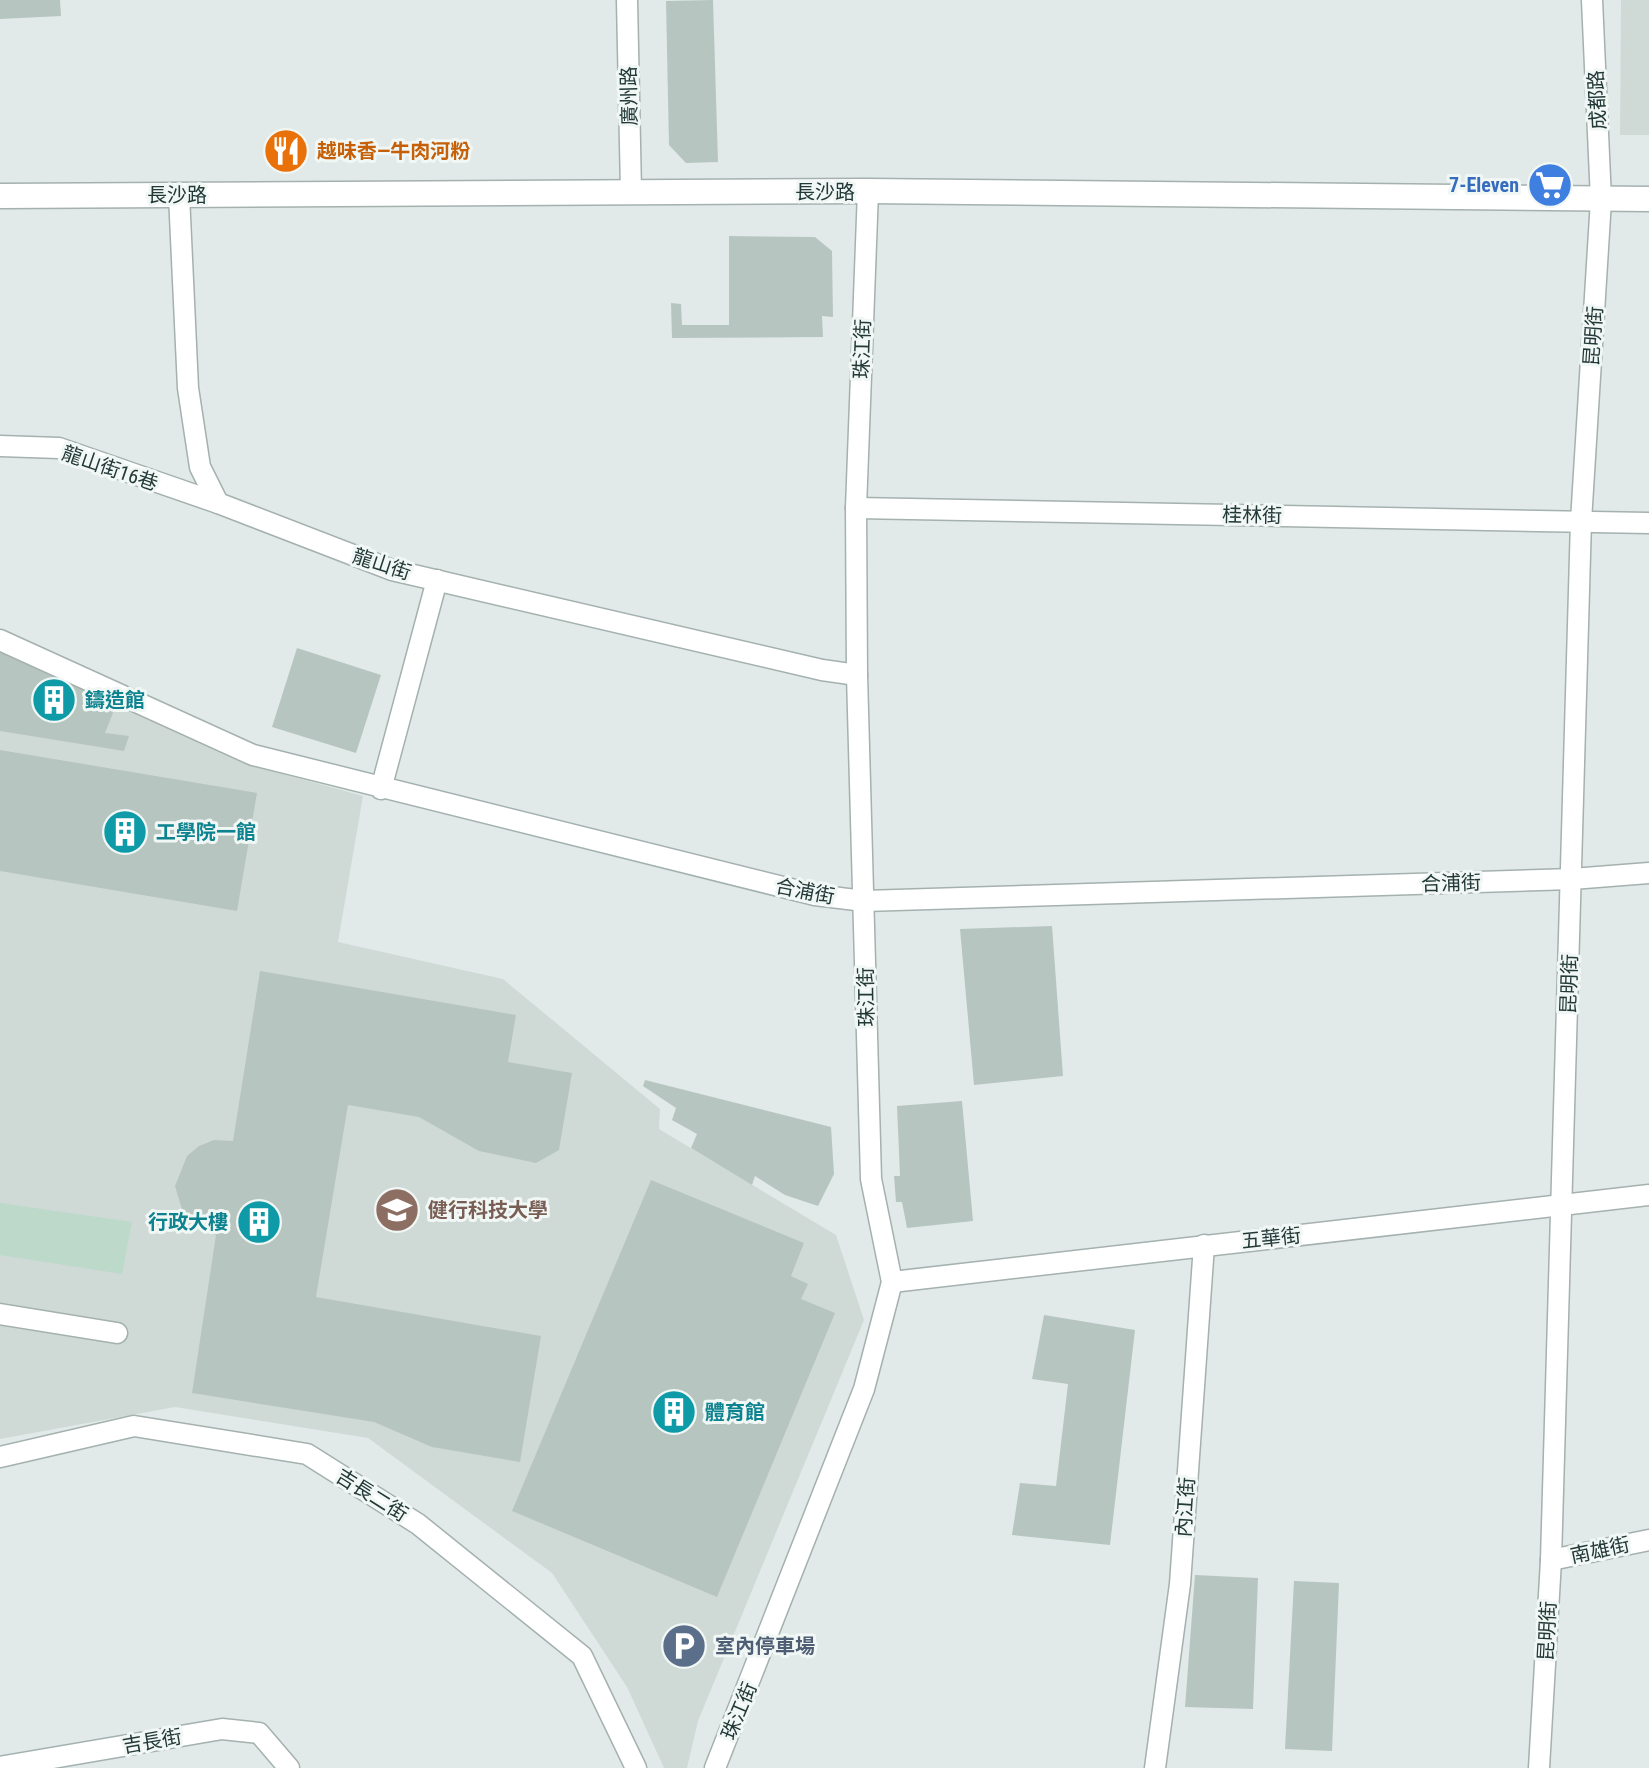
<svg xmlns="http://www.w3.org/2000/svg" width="1649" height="1768" font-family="'Roboto Condensed','Noto Sans TC',sans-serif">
  <rect width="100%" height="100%" fill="#e1eae8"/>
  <g fill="#cfdad7">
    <polygon points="1621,0 1649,0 1649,135 1620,135"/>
    <polygon points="0,653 268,770 363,796 338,942 503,979 660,1109 659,1129 836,1235 864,1320 698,1721 687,1768 664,1768 627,1687 552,1573 368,1438 175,1407 0,1439"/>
  </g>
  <polygon fill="#bcd9c9" points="0,1203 132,1222 122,1274 0,1255"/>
  <g fill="#b7c5c1">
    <polygon points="0,0 60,0 61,16 0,19"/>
    <polygon points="713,0 718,162 686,163 669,145 666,1"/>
    <polygon points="729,236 815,237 832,251 833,317 822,316 823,337 672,338 671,303 681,304 682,325 729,325"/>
    <polygon points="0,641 104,688 113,713 105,733 129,736 124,751 0,731"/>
    <polygon points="297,648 381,675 356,753 272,727"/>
    <polygon points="0,750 257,793 237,911 0,871"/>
    <polygon points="1052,926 1063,1076 974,1085 960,929"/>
    <polygon points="260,971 516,1015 508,1062 572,1073 559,1150 536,1163 479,1151 419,1117 348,1105 316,1297 541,1336 520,1462 432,1447 374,1422 192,1393 216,1235 196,1227 184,1216 175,1186 187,1156 199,1146 214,1140 233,1141"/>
    <polygon points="645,1080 831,1127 834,1174 818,1206 785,1195 755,1176 752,1185 691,1148 697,1134 672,1120 676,1108 643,1086"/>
    <polygon points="962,1101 973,1221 907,1228 902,1202 896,1202 894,1176 900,1176 897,1106"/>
    <polygon points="651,1180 804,1243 791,1276 808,1284 801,1299 835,1313 717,1597 512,1511"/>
    <polygon points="1044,1315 1135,1330 1110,1545 1012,1535 1020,1483 1056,1486 1068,1384 1032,1379"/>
    <polygon points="1195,1575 1258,1578 1253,1709 1185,1707"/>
    <polygon points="1294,1581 1339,1583 1332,1751 1285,1749"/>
  </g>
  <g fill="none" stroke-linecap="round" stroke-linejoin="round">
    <g stroke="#a4b1af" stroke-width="23">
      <g id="service">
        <polyline points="627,0 631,192"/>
        <polyline points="179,195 188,388 200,467 218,503 392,570 822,670 857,675"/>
        <polyline points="0,446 59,448 218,503"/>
        <polyline points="856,508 1649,523"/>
        <polyline points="0,640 253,755 815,895 864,901 1572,879 1649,873"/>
        <polyline points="381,789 437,580"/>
        <polyline points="892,1282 1649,1195"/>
        <polyline points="0,1314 117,1333"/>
        <polyline points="0,1457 134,1426 307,1454 418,1524 582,1656 636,1768"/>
        <polyline points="1551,1560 1649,1540"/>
        <polyline points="0,1767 222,1729 259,1733 289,1768"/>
        <polyline points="715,1768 864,1389 892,1282 871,1179 857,675 856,508 868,191"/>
        <polyline points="1155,1768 1180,1584 1204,1245"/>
        <polyline points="1539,1768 1551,1560 1581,521 1601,200 1592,0"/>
      </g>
    </g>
    <g stroke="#a4b1af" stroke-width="27">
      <polyline id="minor" points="0,196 868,191 1649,199"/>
    </g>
    <use href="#service" stroke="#fff" stroke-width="20"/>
    <use href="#minor" stroke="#fff" stroke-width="24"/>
  </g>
  <defs>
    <g id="restaurant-disc" transform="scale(2.3)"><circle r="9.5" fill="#e8710a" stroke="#f1f7f5"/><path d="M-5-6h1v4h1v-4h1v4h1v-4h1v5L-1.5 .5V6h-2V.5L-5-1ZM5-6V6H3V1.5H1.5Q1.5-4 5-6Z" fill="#fff"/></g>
    <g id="supermarket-disc" transform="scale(2.3)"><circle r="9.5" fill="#3f7fe0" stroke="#f1f7f5"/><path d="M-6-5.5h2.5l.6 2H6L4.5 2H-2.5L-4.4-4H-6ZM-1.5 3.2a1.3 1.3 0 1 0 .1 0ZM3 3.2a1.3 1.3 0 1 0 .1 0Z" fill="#fff"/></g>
    <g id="building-disc" transform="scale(2.3)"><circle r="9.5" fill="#0f9aa8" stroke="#f1f7f5"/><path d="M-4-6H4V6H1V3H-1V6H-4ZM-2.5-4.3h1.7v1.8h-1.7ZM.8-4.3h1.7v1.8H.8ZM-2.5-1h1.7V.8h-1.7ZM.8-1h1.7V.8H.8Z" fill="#fff"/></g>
    <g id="university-disc" transform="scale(2.3)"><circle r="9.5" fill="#8d6e63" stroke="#f1f7f5"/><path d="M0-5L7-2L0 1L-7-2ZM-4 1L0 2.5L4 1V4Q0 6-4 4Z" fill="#fff"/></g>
    <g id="parking-disc" transform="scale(2.3)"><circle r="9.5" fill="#5c6f8a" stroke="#f1f7f5"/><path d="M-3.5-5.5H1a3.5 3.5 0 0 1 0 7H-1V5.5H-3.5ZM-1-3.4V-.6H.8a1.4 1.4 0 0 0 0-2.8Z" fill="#fff"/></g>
  </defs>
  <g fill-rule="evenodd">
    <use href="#restaurant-disc" x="286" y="151"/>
    <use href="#supermarket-disc" x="1550" y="185"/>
    <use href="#building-disc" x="54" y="700"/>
    <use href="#building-disc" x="125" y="832"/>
    <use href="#university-disc" x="397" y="1210"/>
    <use href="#building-disc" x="259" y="1222"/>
    <use href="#building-disc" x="674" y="1412"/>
    <use href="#parking-disc" x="684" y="1646"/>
  </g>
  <g text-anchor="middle" stroke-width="6" stroke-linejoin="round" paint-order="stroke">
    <g font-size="20" fill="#233937" stroke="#f1f7f5">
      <text transform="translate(629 96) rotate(-91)" y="7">廣州路</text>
      <text transform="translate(1597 100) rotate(-93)" y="7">成都路</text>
      <text x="825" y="199">長沙路</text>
      <text x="177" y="202">長沙路</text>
      <text transform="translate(1593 336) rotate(-86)" y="7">昆明街</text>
      <text transform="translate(862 349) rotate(-88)" y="7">珠江街</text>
      <text transform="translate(110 468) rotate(19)" y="7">龍山街16巷</text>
      <text transform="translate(1252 515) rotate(1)" y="7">桂林街</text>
      <text transform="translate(382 564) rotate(18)" y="7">龍山街</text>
      <text transform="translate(1451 883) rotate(-2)" y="7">合浦街</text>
      <text transform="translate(805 891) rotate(11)" y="7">合浦街</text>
      <text transform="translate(1569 984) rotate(-88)" y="7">昆明街</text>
      <text transform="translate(866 997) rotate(-91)" y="7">珠江街</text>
      <text transform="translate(1271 1238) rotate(-6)" y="7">五華街</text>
      <text transform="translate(372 1495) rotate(32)" y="7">吉長二街</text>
      <text transform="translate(1185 1507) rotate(-86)" y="7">內江街</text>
      <text transform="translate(1600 1550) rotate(-12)" y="7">南雄街</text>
      <text transform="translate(1547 1631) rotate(-87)" y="7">昆明街</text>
      <text transform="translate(739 1711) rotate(-67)" y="7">珠江街</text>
      <text transform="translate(152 1741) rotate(-10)" y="7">吉長街</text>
    </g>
    <g font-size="20" font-weight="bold" fill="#c56008" stroke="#f1f7f5" text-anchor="start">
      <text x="317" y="158">越味香—牛肉河粉</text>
    </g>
    <g font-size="20" font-weight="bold" fill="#366cbe" stroke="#f1f7f5" text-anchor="end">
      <text x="1519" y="192">7-Eleven</text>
    </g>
    <g font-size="20" font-weight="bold" fill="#0d838f" stroke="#f1f7f5" text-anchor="start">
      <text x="85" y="707">鑄造館</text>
      <text x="156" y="839">工學院一館</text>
      <text x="228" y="1229" text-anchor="end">行政大樓</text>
      <text x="705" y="1419">體育館</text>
    </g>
    <g font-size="20" font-weight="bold" fill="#785e54" stroke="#f1f7f5" text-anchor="start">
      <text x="428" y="1217">健行科技大學</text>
    </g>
    <g font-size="20" font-weight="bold" fill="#4e5e75" stroke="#f1f7f5" text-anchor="start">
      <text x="715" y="1653">室內停車場</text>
    </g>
  </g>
</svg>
